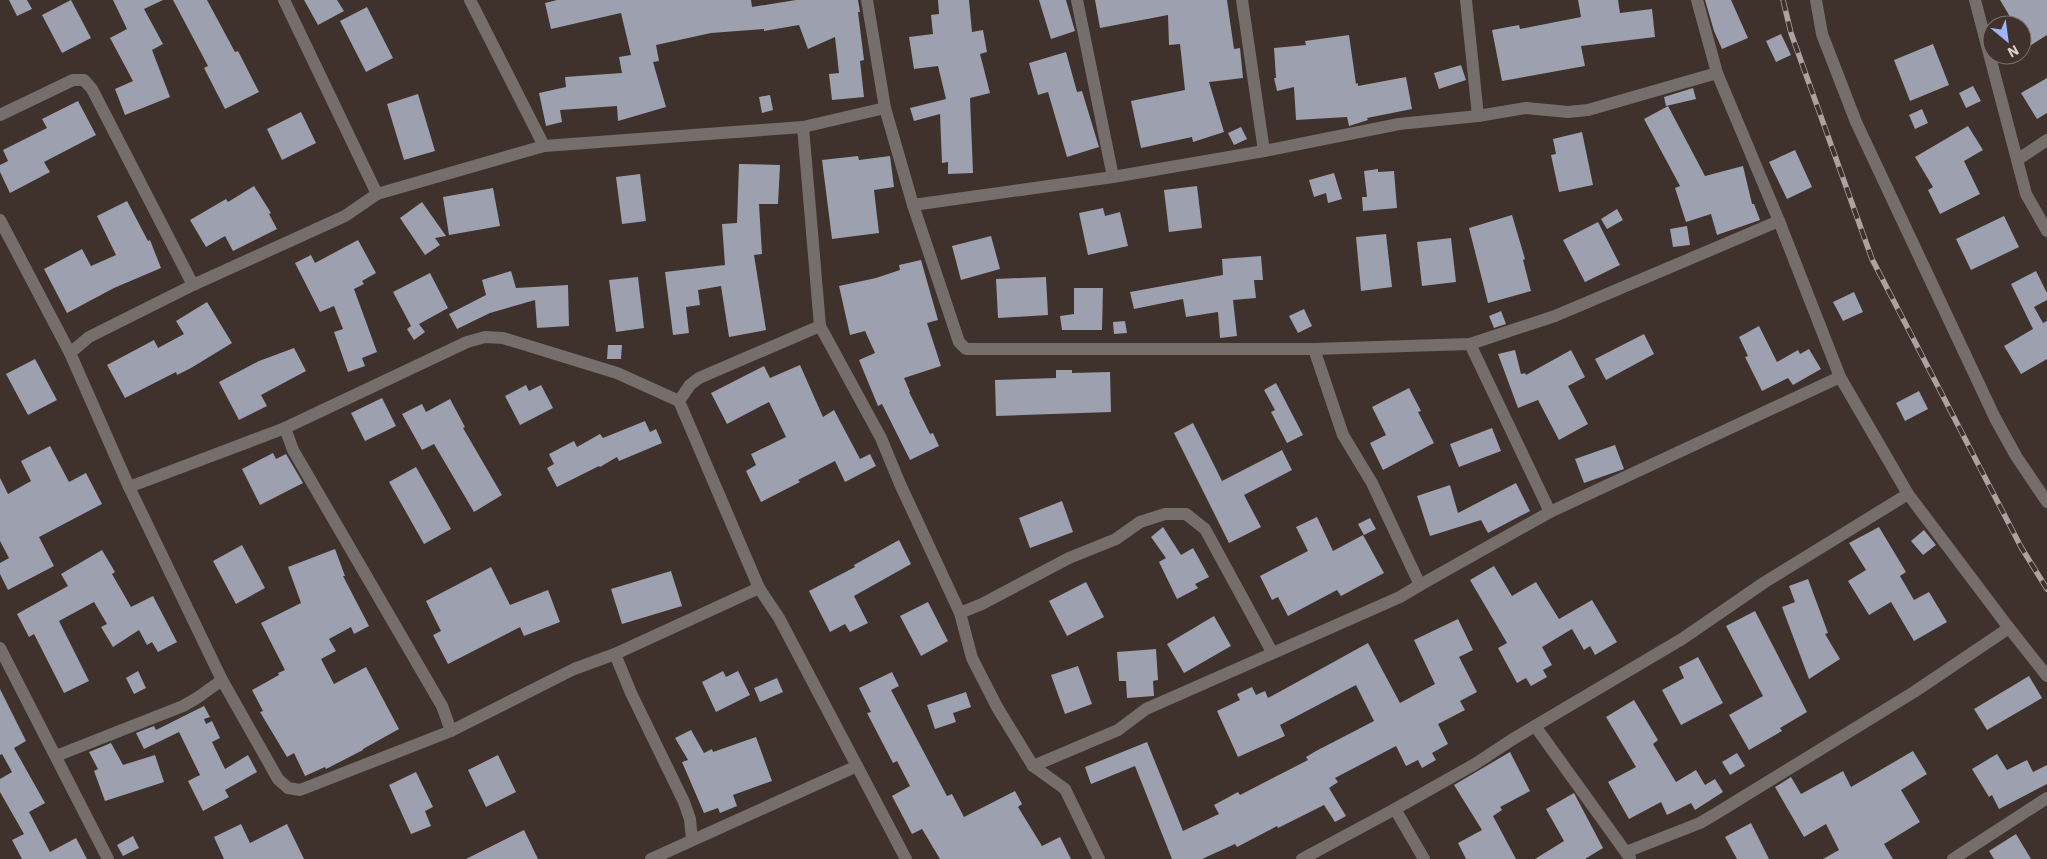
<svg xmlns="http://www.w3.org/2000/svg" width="2047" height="859" font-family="'IBM Plex Sans',sans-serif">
  <rect width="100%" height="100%" fill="#3f312c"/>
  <g fill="#9ca0af">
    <polygon points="9,0 27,0 32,9 17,16"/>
    <polygon points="71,0 91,38 62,53 42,15"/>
    <polygon points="113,0 163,0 144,9 163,44 152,50 170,97 125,115 115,89 133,81 110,38 127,29"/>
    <polygon points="173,0 207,0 235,52 238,51 259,92 225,109 204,68 208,66"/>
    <polygon points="304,0 337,0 344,11 318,25"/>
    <polygon points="557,0 751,0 752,7 796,0 858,0 860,12 858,12 864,60 860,61 864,97 832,100 829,74 839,73 835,37 808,49 799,25 764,31 764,29 711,33 656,45 659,61 653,62 666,107 618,121 617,106 560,110 562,122 546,126 539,93 566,87 565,77 622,73 619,57 631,55 621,13 551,29 545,3"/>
    <polygon points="938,0 969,0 972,32 983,30 987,52 980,54 990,93 970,98 973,173 948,174 948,162 942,163 940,114 914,121 910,108 946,99 938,66 914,69 909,37 933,34 931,15 939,14"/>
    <polygon points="1039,0 1066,0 1075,31 1051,39"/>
    <polygon points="1095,0 1227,0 1234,49 1240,48 1243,78 1209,82 1224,132 1193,142 1192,137 1141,148 1131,101 1185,90 1180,44 1169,45 1168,15 1100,28"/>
    <polygon points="1578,0 1618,0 1620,13 1652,9 1655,37 1581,46 1585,66 1502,81 1492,30 1519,25 1520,29 1581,17"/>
    <polygon points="1705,0 1731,0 1748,38 1722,49 1714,31"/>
    <polygon points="2000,0 2047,0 2047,35 2028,47 2022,36 2022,25 2015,25"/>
    <polygon points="367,7 393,58 366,72 340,21"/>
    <polygon points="1781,34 1791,55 1776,62 1766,41"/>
    <polygon points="1349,35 1356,84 1358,83 1358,86 1406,77 1412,109 1367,118 1368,120 1349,126 1347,117 1296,120 1294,87 1277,91 1274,78 1276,78 1274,48 1306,45 1305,41"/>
    <polygon points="1933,44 1949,85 1910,101 1894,60"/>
    <polygon points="1066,52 1077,92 1082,91 1099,147 1067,157 1048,92 1038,95 1029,63"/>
    <polygon points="1461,65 1466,80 1439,89 1434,73"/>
    <polygon points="2047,78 2047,113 2037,119 2021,93"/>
    <polygon points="1973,86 1981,101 1966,108 1959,93"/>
    <polygon points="1693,88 1696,99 1666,106 1664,97"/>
    <polygon points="418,94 435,151 404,160 387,104"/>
    <polygon points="770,95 773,110 762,113 759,97"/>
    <polygon points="78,101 96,135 44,162 50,172 10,193 0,172 0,165 8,161 3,150 47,128 42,119"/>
    <polygon points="1668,106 1705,176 1743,166 1752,204 1754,204 1760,220 1717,235 1711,214 1686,222 1675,188 1680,186 1644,119"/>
    <polygon points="1922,109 1928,123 1915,129 1909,115"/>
    <polygon points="301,112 316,143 282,160 267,129"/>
    <polygon points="1968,126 1983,150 1964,161 1980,194 1940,214 1928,190 1933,187 1915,157"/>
    <polygon points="1241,127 1247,139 1234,145 1228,133"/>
    <polygon points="1582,132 1593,185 1559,192 1551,155 1556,154 1553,139"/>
    <polygon points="1795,150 1812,187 1787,199 1769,162"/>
    <polygon points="858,156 859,160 890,156 894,187 874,190 879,233 832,239 822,160"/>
    <polygon points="739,164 780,165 778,204 759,204 762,254 754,255 766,330 729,337 721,286 698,290 700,305 686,307 689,333 673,335 665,272 725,265 722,224 737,223"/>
    <polygon points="1378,169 1378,172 1394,171 1397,208 1363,211 1362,197 1367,197 1364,171"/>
    <polygon points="1334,173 1342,199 1328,203 1326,193 1314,197 1309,180"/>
    <polygon points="640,174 646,221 622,224 616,177"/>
    <polygon points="254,186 271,213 269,214 277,229 233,251 225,236 206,247 190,220 226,199 228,202"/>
    <polygon points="1197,186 1202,228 1169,232 1164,190"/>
    <polygon points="493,188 500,226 449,235 443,197"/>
    <polygon points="127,201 148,241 150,240 161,268 114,288 67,313 44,269 82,249 91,266 116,255 97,216"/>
    <polygon points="422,202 446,236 435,238 440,245 425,255 400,218"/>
    <polygon points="1103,208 1105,216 1120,212 1128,246 1088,255 1079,213"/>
    <polygon points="1617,209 1623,220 1607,229 1601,219"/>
    <polygon points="1512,215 1525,259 1523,260 1531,291 1488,303 1469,228"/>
    <polygon points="2004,216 2019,247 1971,270 1956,239"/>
    <polygon points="1598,222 1620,265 1585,282 1563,240"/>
    <polygon points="1687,226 1690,245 1673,247 1670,229"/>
    <polygon points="1386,234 1392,287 1361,291 1356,237"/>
    <polygon points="991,236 1000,269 961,280 952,246"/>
    <polygon points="1451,238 1456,282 1422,286 1417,242"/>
    <polygon points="358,240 376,273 362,281 364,284 354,289 377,352 362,358 365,366 348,372 334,332 343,329 334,306 320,312 295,263 311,255 315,263"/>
    <polygon points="1261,256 1263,280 1254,280 1256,298 1233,300 1237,336 1220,338 1218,312 1186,317 1183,299 1134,309 1130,292 1223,275 1222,259"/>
    <polygon points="921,260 938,320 927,323 941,366 904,378 910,392 909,392 930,434 933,433 939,446 910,460 882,404 878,406 859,360 875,353 865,331 850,335 839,286 876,278 900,270 899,265"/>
    <polygon points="511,271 516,288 568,285 569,326 537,328 535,300 490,313 457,329 449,314 486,295 482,280"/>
    <polygon points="2036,271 2047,293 2047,300 2034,307 2043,323 2047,321 2047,359 2021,374 2004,346 2033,329 2011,284"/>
    <polygon points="430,273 448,308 419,324 425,332 414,340 407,329 411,326 393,292"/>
    <polygon points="638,277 644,328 616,332 609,280"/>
    <polygon points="1046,277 1048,315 998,318 996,279"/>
    <polygon points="1074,288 1103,288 1102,330 1062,330 1060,316 1074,314"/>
    <polygon points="1854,292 1863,312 1843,321 1833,302"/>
    <polygon points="207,302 232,343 191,368 177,375 176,372 125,398 107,365 154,340 158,348 184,334 176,321"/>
    <polygon points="1304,309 1312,326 1298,333 1289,316"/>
    <polygon points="1501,311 1506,324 1494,328 1489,316"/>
    <polygon points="1125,321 1127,333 1114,334 1113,322"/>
    <polygon points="1759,326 1777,362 1798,350 1800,354 1809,349 1821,369 1793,385 1788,378 1762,391 1745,357 1748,356 1739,337"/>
    <polygon points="1644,334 1654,354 1606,380 1595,359"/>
    <polygon points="608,345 622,345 621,359 607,359"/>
    <polygon points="294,348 306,371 261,395 267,406 239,420 219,382 259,361"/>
    <polygon points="1515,350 1521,374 1525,373 1526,375 1571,350 1585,377 1568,386 1588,424 1559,440 1538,400 1518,408 1498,354"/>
    <polygon points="35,359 57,400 28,415 6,374"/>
    <polygon points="800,365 823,417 834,410 860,459 870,454 876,466 845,482 835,461 798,480 800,482 761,502 746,471 756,465 751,454 786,437 769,402 727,424 711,393 764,366 770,378"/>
    <polygon points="1056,370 1072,370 1072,373 1110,372 1111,412 996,416 995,380 1056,378"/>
    <polygon points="1276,383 1303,435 1287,443 1271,412 1275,410 1264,390"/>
    <polygon points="526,385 529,391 541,385 553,408 520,425 505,396"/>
    <polygon points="1409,388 1421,411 1418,412 1434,443 1383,470 1370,443 1386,435 1372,407"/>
    <polygon points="1919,391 1928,409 1905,421 1896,403"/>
    <polygon points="382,398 396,426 365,441 351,413"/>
    <polygon points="450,399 465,427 463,428 502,495 474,512 434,444 422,450 402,414 422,404 426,412"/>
    <polygon points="645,421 650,432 656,429 662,443 619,461 617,457 600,467 599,466 557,487 547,468 554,464 549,454 574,441 577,447 600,434 603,438"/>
    <polygon points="1193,423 1222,481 1282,450 1292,470 1244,495 1261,527 1229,543 1174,433"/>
    <polygon points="1492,428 1501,451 1459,467 1450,444"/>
    <polygon points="1615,445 1624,469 1584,483 1575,459"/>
    <polygon points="50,446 69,482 86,473 102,504 39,537 54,566 8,590 0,574 0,563 9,558 0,541 0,478 8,494 31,481 21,461"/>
    <polygon points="273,453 276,459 286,454 303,483 260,505 242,469"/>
    <polygon points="416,467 451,529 424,544 389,482"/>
    <polygon points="1516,483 1530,511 1488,533 1481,520 1430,536 1417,496 1450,485 1458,513"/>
    <polygon points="1062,501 1073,532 1030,548 1019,518"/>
    <polygon points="1317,517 1333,551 1363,535 1384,573 1341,596 1337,590 1288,616 1278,597 1272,600 1260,576 1308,551 1296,527"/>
    <polygon points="1370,518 1376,529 1364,535 1358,524"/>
    <polygon points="1163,527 1181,555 1193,548 1209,577 1195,584 1198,588 1177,599 1159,562 1166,558 1151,537"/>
    <polygon points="1879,527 1906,572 1900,576 1914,600 1929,592 1947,622 1914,641 1891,602 1869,615 1848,581 1866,570 1849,543"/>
    <polygon points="1924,530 1936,545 1923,555 1911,541"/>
    <polygon points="899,540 911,564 854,596 868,623 850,632 845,624 830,632 809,591 855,567 854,565"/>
    <polygon points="242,545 265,588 236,604 213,561"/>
    <polygon points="335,549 345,576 343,576 369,626 354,634 351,627 329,639 336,651 321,659 334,684 366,667 399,729 363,749 363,750 326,769 325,767 305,776 294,753 287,757 260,712 263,711 252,690 279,675 278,673 285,670 261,623 301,603 288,567"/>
    <polygon points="102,550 115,572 112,574 131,607 153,596 177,642 158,652 152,642 147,645 139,630 113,647 101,627 107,624 94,602 59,621 89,681 64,693 34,634 29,637 17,614 68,586 61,574"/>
    <polygon points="1494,566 1512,596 1536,582 1559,619 1592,600 1617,642 1595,655 1590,646 1584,650 1572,629 1542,647 1552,665 1543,670 1547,677 1531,686 1526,678 1517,683 1498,648 1507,643 1470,580"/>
    <polygon points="491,567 510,605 548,590 560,622 524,636 520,627 448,664 433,635 441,631 426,601"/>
    <polygon points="671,571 682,606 622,624 611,589"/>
    <polygon points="1808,579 1828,633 1825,634 1840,659 1809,679 1782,607 1795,602 1789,586"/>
    <polygon points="1086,582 1104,617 1067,636 1049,601"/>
    <polygon points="928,602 948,641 921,656 900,616"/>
    <polygon points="1755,611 1807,712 1780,728 1782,731 1749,750 1729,715 1763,696 1726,626"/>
    <polygon points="1214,616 1231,646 1184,673 1167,644"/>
    <polygon points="1458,619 1473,650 1459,657 1477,692 1460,701 1465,710 1438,724 1448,744 1432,753 1436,760 1422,768 1418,760 1406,766 1396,746 1335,778 1338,782 1329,788 1346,816 1335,822 1324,805 1278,828 1277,826 1237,847 1235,844 1202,859 1172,859 1135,766 1091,784 1085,767 1147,742 1183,831 1219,814 1214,805 1238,792 1240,795 1308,760 1306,757 1316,751 1374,721 1356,685 1280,725 1285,736 1238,757 1217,711 1240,700 1237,694 1252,687 1256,695 1265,691 1268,698 1368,643 1400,703 1435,684 1414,640"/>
    <polygon points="1156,649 1158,680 1153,681 1154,696 1127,698 1126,681 1119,681 1117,652"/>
    <polygon points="1698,657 1723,703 1681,725 1662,690 1684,678 1679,667"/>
    <polygon points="1078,666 1092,704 1065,714 1051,675"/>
    <polygon points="138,671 146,688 134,694 126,678"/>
    <polygon points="723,671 726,677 738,671 750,695 716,712 702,682"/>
    <polygon points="892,672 899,686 891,690 947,796 952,794 964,817 1015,791 1022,804 1018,807 1042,846 1060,837 1071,859 940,859 922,829 912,834 892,796 910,786 897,761 893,763 867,713 871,712 859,688"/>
    <polygon points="2029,676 2042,698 1987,730 1974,709"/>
    <polygon points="777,678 783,692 760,702 754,688"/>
    <polygon points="0,689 26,741 14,748 45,803 29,812 50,852 76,838 87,859 22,859 12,840 24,834 0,792 0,779 12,772 2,754 0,755"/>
    <polygon points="966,692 971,707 953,713 956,722 935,729 927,705"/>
    <polygon points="1634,700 1658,740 1653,744 1676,782 1696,770 1705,785 1715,779 1723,792 1695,810 1691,803 1667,815 1661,802 1629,819 1608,782 1636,767 1606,717"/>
    <polygon points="204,706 210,717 204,719 206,724 212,721 220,738 212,742 225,769 248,755 257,772 225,790 229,797 203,811 188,781 200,775 179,732 144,749 136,733 154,726 156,730"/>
    <polygon points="691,730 704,753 712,749 713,752 756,737 772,781 733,795 737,806 720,813 718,808 704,813 682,762 688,760 675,738"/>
    <polygon points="111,743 123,765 155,755 164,782 105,801 94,771 98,769 89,752"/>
    <polygon points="1913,751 1927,774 1901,790 1920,822 1884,844 1893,859 1823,859 1839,850 1826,824 1804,837 1775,787 1791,777 1801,794 1843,771 1851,787"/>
    <polygon points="1510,752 1530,791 1500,807 1502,810 1493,816 1516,859 1466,859 1458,843 1482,830 1454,785"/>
    <polygon points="1737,753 1745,766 1730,775 1722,762"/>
    <polygon points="1997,754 2007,770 2027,760 2033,772 2047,765 2047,784 1999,809 1992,795 1989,797 1972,769"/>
    <polygon points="498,755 516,792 486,807 468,770"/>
    <polygon points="416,772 433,807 425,811 431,826 411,834 389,785"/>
    <polygon points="1574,793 1603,848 1585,859 1535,859 1564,841 1546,809"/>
    <polygon points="1751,823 1769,859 1737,859 1725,837"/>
    <polygon points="241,824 250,843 287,824 304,859 224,859 214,837"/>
    <polygon points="524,830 538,859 466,859"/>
    <polygon points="2016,834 2031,859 1994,859 1989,851"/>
    <polygon points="133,836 139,848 123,856 117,845"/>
  </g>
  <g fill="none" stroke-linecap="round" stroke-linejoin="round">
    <g stroke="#756e6b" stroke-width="12">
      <polyline points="284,0 377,194"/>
      <polyline points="470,0 544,146"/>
      <polyline points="867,0 885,108 913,205 959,342 966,349 1314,349 1470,344 1555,316 1779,221 1840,377 1908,494"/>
      <polyline points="1077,0 1113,177"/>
      <polyline points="1242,0 1264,151"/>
      <polyline points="1466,0 1478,116"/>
      <polyline points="1697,0 1717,73"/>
      <polyline points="1816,0 1822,34 1856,122 1995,418 2016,456 2047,502"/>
      <polyline points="1975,0 2026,194 2047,231"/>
      <polyline points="0,115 73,80 84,80 92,89 193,285"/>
      <polyline points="803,127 820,326 881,438 900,484 960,613 972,658 997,707 1033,766 1065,789 1099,859"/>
      <polyline points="2017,160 2047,140"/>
      <polyline points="913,205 1113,177 1264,151 1399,124 1478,116 1526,108 1568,112 1588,110 1717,73 1779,221"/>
      <polyline points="0,220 70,353 129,487 222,680 278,779 288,788 300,790 451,731 574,669 615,654 759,588"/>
      <polyline points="1470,344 1550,512"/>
      <polyline points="70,353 89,337 193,285 345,216 377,194 544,146 803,127 885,108"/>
      <polyline points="679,401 690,385 699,378 820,326"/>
      <polyline points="285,428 293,450 442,706 451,731"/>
      <polyline points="129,487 285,428 467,342 485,337 503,338 617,373 679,401 759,588 779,618 906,859"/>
      <polyline points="1420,585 1550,512 1840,377"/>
      <polyline points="960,613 982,604 1069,558 1116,539 1140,522 1165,514 1186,514 1205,529 1272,652"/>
      <polyline points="0,648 108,859"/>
      <polyline points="615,654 631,693 684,802 690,819 692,840"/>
      <polyline points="1535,726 1630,858"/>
      <polyline points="56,756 183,706 197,698 222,680"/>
      <polyline points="1033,766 1118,730 1146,709 1400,597 1420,585 1372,483 1343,435 1314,349"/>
      <polyline points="1626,852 1700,823 1717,813 1914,692 2009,628 2047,676"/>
      <polyline points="651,859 857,766"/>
      <polyline points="1302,859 1395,809"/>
      <polyline points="1424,859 1395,809 1475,764 1513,739 1682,639 1765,582 1908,494 2009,628"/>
      <polyline points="1953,859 2047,798"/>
    </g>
    <g stroke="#ada29e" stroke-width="5.5">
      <polyline id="rail" points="1783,0 1791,33 1872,259 2021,547 2047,589"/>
    </g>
    <use href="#rail" stroke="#3f312c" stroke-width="4" stroke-dasharray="11" stroke-linecap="butt"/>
  </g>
  <g transform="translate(2007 40) rotate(151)"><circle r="24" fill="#3f312c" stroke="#7d716d"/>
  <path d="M0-4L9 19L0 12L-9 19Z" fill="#9fb3fd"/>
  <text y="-8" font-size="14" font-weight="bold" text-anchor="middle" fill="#dbd1ce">N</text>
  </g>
</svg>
